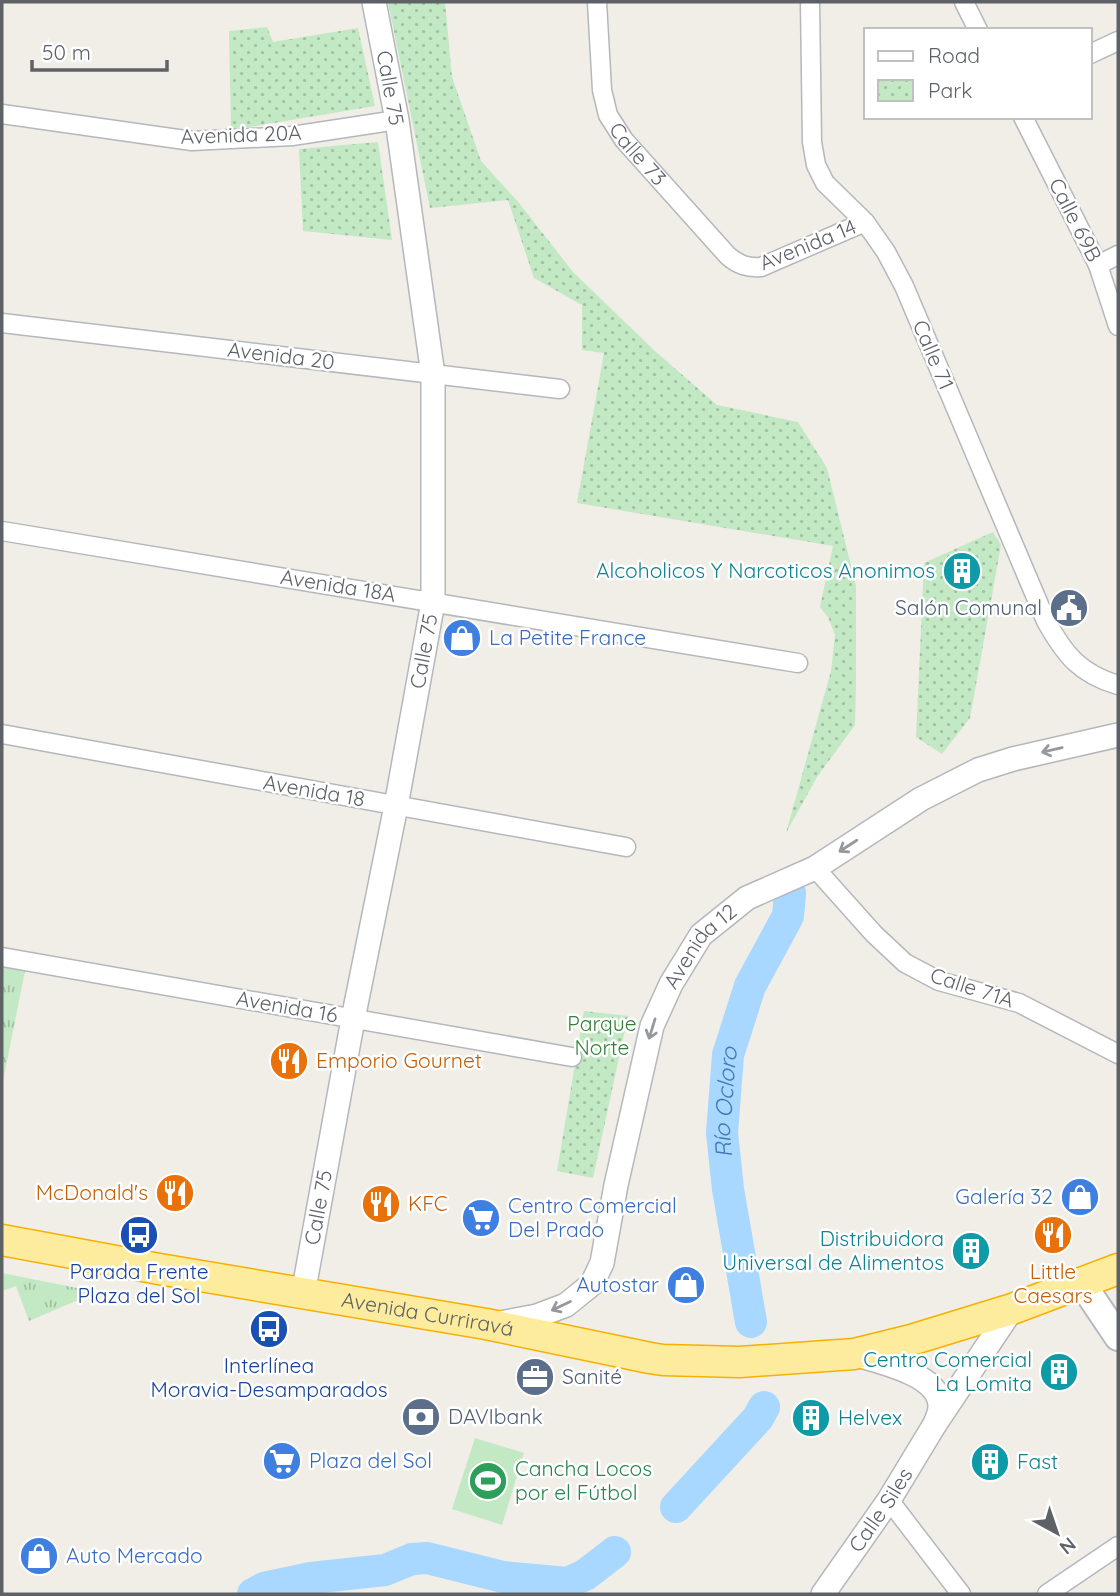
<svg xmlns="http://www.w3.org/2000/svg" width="1120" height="1596" font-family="Quicksand,sans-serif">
  <defs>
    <pattern id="grass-tufts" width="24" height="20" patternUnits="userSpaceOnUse" patternTransform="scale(1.75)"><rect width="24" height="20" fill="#c3e8c4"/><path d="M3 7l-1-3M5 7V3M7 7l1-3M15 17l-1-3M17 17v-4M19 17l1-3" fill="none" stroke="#a2bfa3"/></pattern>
    <pattern id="park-dots" width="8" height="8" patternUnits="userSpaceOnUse" patternTransform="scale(1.75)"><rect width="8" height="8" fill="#c3e8c4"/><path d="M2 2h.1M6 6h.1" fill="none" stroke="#a2bfa3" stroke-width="1.8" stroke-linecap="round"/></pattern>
  </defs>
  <rect width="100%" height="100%" fill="#f0eee7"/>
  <g fill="url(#grass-tufts)">
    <polygon points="2,967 25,971 3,1081 2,1080"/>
    <polygon points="2,1273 97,1292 29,1321 16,1286 2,1291"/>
  </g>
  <g fill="url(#park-dots)">
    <polygon points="388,2 445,2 452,77 481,161 519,203 573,272 656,352 717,405 798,422 827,468 856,586 856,686 855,725 817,777 786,833 831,671 835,635 828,617 820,607 833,546 577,503 604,353 582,350 582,305 534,278 508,200 430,208"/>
    <polygon points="267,27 273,42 358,28 375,106 231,130 229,31"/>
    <polygon points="378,142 392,240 303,231 299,149"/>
    <polygon points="993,532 1001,545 970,718 942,754 916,737 924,563"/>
    <polygon points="584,1011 628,1016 593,1178 557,1171"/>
  </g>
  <polygon fill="#c3e8c4" points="475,1438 524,1453 502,1525 452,1509"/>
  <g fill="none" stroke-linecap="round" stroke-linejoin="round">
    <g stroke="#a8d7ff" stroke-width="32">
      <path id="s1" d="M751 1322 728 1189 722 1133 728 1055 750 986 788 916 790 893"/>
      <polyline points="676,1507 758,1418 764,1407"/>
      <polyline points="253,1594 264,1588 311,1578 385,1570 412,1559 427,1558 503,1577 567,1583 585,1575 615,1552"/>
    </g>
    <g stroke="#b4b7bb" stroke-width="21">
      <g id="minor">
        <path id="s2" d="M597 2 602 90 608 115 624 140 728 256C739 265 747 268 761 267L865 222"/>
        <path d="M810 2 812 142 816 165 825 183 865 222 886 252 904 286 1046 621C1065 655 1080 674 1118 685"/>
        <polyline points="964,2 978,30"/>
        <polyline points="1090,54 1118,41"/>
        <polyline points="2,114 192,141 292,136 397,120"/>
        <polyline points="1023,117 1098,265 1118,326"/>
        <polyline points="1098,265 1118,255"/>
        <polyline points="2,323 560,389"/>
        <polyline points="2,531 798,663"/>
        <polyline points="2,734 626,847"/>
        <polyline points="815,868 874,934 905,963 939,981 1019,1003 1118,1054"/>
        <polyline points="2,957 572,1057"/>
        <polyline points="889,1500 961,1594"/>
        <polyline points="1047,1594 1118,1546"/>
      </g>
    </g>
    <g stroke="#b4b7bb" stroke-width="26">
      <g id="tertiary">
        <path id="s3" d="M303 1294 353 1019 396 806 433 602V375L397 120 374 2"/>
        <path id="s4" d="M500 1323 537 1316 566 1305 592 1284 602 1263 616 1185 652 1026 671 984 701 935 747 898 815 868 921 799 978 770 1013 759 1118 735"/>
        <path d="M854 1354C879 1362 941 1374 940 1407 940 1412 937 1419 935 1424"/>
        <path id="s5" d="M823 1594 889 1500 935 1424 1012 1309"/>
      </g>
    </g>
    <g stroke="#b5b9be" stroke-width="30">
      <polyline id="secondary" points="1081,1282 1118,1337"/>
    </g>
    <g stroke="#f7b000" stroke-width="33">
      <g id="trunk">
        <path id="s6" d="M2 1240 159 1269 486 1324 650 1358 663 1360 740 1362 854 1354 911 1340 1012 1309 1118 1269"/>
      </g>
    </g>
    <use href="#minor" stroke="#fff" stroke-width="18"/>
    <use href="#tertiary" stroke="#fff" stroke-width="23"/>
    <use href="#secondary" stroke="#fff" stroke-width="26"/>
    <use href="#trunk" stroke="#feec9e" stroke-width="30"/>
  </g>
  <defs><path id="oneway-shaft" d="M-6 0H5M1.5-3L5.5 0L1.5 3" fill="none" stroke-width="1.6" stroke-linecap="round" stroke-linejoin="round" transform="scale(1.75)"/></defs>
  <g stroke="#96999c">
    <use href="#oneway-shaft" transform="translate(1052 750) rotate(167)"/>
    <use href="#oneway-shaft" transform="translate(848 846) rotate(147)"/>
    <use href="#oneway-shaft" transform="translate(652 1029) rotate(107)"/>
    <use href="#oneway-shaft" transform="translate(561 1306) rotate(154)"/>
  </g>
  <defs>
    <g id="building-disc" transform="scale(2.0125)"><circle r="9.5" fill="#0f9aa8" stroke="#fff"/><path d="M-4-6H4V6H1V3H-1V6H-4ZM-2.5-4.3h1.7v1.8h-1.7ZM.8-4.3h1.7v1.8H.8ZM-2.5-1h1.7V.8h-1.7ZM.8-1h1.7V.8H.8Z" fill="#fff"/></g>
    <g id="civic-disc" transform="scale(2.0125)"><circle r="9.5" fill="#5c6f8a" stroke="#fff"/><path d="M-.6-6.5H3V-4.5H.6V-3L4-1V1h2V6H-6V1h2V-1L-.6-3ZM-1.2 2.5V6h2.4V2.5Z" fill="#fff"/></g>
    <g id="shop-disc" transform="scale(2.0125)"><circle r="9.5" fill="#3f7fe0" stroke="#fff"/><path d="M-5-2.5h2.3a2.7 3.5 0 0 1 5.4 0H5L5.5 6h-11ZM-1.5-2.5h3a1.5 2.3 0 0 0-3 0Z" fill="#fff"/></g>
    <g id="restaurant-disc" transform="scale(2.0125)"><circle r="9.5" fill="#e8710a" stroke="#fff"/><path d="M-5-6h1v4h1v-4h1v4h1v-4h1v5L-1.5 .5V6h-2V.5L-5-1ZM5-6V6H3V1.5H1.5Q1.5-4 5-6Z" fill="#fff"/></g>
    <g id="supermarket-disc" transform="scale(2.0125)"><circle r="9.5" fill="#3f7fe0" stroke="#fff"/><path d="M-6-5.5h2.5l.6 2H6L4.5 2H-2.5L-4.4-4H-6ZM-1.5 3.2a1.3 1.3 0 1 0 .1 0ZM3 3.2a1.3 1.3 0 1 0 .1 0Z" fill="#fff"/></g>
    <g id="bus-disc" transform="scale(2.0125)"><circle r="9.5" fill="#1a4fb4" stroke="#fff"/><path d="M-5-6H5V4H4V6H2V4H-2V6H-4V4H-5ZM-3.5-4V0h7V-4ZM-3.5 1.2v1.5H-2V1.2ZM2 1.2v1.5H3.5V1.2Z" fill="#fff"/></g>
    <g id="office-disc" transform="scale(2.0125)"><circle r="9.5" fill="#5c6f8a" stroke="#fff"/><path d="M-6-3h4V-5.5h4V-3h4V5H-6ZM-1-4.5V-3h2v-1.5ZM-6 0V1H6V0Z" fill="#fff"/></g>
    <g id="bank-disc" transform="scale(2.0125)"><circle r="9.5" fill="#5c6f8a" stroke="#fff"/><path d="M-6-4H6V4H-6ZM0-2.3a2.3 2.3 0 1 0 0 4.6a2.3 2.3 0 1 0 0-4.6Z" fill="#fff"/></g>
    <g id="stadium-disc" transform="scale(2.0125)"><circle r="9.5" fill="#2e9e5b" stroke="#fff"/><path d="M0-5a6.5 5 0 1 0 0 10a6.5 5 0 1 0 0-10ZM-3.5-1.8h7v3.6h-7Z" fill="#fff"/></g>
  </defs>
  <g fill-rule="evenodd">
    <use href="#building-disc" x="962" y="571"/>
    <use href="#civic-disc" x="1069" y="608"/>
    <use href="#shop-disc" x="462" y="638"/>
    <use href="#restaurant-disc" x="289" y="1061"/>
    <use href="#restaurant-disc" x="175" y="1193"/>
    <use href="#shop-disc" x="1080" y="1197"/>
    <use href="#restaurant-disc" x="381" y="1204"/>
    <use href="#supermarket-disc" x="481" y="1218"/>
    <use href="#bus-disc" x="139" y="1235"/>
    <use href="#restaurant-disc" x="1053" y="1235"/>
    <use href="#building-disc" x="971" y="1251"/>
    <use href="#shop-disc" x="686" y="1285"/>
    <use href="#bus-disc" x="269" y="1329"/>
    <use href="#building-disc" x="1059" y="1372"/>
    <use href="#office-disc" x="535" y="1377"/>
    <use href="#bank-disc" x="421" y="1417"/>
    <use href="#building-disc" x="811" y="1418"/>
    <use href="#supermarket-disc" x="282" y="1461"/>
    <use href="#building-disc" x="990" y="1462"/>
    <use href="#stadium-disc" x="488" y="1481"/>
    <use href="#shop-disc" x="39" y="1556"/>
  </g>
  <g text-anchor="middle" stroke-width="5" stroke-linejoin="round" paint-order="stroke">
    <g font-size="21" fill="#5e6267" stroke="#fff">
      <text transform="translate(390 88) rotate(80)" y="7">Calle 75</text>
      <text transform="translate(241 135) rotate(-2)" y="7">Avenida 20A</text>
      <text dy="7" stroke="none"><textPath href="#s2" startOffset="163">Calle 73</textPath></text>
      <text transform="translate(1075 220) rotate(63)" y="7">Calle 69B</text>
      <text transform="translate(808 245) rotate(-22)" y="7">Avenida 14</text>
      <text transform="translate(933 355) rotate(67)" y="7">Calle 71</text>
      <text transform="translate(281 356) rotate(7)" y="7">Avenida 20</text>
      <text transform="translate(338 586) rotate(9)" y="7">Avenida 18A</text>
      <text dy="7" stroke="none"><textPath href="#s3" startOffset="654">Calle 75</textPath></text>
      <text transform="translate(314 791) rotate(10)" y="7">Avenida 18</text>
      <text dy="7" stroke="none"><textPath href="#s4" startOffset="462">Avenida 12</textPath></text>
      <text transform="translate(972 988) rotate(18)" y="7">Calle 71A</text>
      <text transform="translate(287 1007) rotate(10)" y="7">Avenida 16</text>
      <text dy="7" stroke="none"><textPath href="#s3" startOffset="88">Calle 75</textPath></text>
      <text dy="7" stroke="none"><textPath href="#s6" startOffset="432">Avenida Curriravá</textPath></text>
      <text dy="7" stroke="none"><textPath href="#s5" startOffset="102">Calle Siles</textPath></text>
    </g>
    <g font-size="21" fill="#0d838f" stroke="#fff" text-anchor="end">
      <text x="935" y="578">Alcoholicos Y Narcoticos Anonimos</text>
      <text x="944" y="1246">Distribuidora<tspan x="944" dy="24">Universal de Alimentos</tspan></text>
      <text x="1032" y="1367">Centro Comercial<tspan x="1032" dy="24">La Lomita</tspan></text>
      <text x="838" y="1425" text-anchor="start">Helvex</text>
      <text x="1017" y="1469" text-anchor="start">Fast</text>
    </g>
    <g font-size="21" fill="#4e5e75" stroke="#fff" text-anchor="start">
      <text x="1042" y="615" text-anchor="end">Salón Comunal</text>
      <text x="562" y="1384">Sanité</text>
      <text x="448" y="1424">DAVIbank</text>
    </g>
    <g font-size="21" fill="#366cbe" stroke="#fff" text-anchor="start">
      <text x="489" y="645">La Petite France</text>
      <text x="1053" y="1204" text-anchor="end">Galería 32</text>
      <text x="508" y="1213">Centro Comercial<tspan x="508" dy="24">Del Prado</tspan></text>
      <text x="659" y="1292" text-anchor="end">Autostar</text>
      <text x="309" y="1468">Plaza del Sol</text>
      <text x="66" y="1563">Auto Mercado</text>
    </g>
    <g font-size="21" fill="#338139" stroke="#fff">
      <text x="602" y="1031">Parque<tspan x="602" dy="24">Norte</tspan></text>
    </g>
    <g font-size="21" fill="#c56008" stroke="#fff" text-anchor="start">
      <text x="316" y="1068">Emporio Gournet</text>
      <text x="148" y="1200" text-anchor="end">McDonald's</text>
      <text x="408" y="1211">KFC</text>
      <text x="1053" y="1279" text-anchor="middle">Little<tspan x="1053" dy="24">Caesars</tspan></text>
    </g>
    <g font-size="21" fill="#164399" stroke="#fff">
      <text x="139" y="1279">Parada Frente<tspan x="139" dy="24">Plaza del Sol</tspan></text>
      <text x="269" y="1373">Interlínea<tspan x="269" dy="24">Moravia-Desamparados</tspan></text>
    </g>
    <g font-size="21" fill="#27864d" stroke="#fff" text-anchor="start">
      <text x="515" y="1476">Cancha Locos<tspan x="515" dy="24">por el Fútbol</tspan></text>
    </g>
    <g font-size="23" font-style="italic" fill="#4277b3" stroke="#fff">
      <text dy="8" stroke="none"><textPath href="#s1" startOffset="222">Río Ocloro</textPath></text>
    </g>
  </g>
  <rect width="1120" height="1596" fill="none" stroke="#5e6267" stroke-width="7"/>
  <rect x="864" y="28" width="228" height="91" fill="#ffffff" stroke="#bfc0c2" stroke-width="2"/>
  <rect x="878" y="51" width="35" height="10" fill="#ffffff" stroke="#bfc0c2" stroke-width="2"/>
  <text x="928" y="63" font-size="21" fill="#5e6267">Road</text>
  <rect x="878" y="80" width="35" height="21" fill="url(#park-dots)" stroke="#bfc0c2" stroke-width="2"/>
  <text x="928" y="98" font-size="21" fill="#5e6267">Park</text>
  <g transform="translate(1057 1533) rotate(140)" stroke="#ffffff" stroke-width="5" paint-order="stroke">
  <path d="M0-5L12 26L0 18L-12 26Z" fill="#5e6267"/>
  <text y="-10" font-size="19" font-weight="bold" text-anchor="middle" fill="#5e6267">N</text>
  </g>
  <path d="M32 60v10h135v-10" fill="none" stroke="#5e6267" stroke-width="3.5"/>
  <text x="42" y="60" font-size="21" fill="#5e6267" stroke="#ffffff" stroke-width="5" paint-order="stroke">50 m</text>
</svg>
